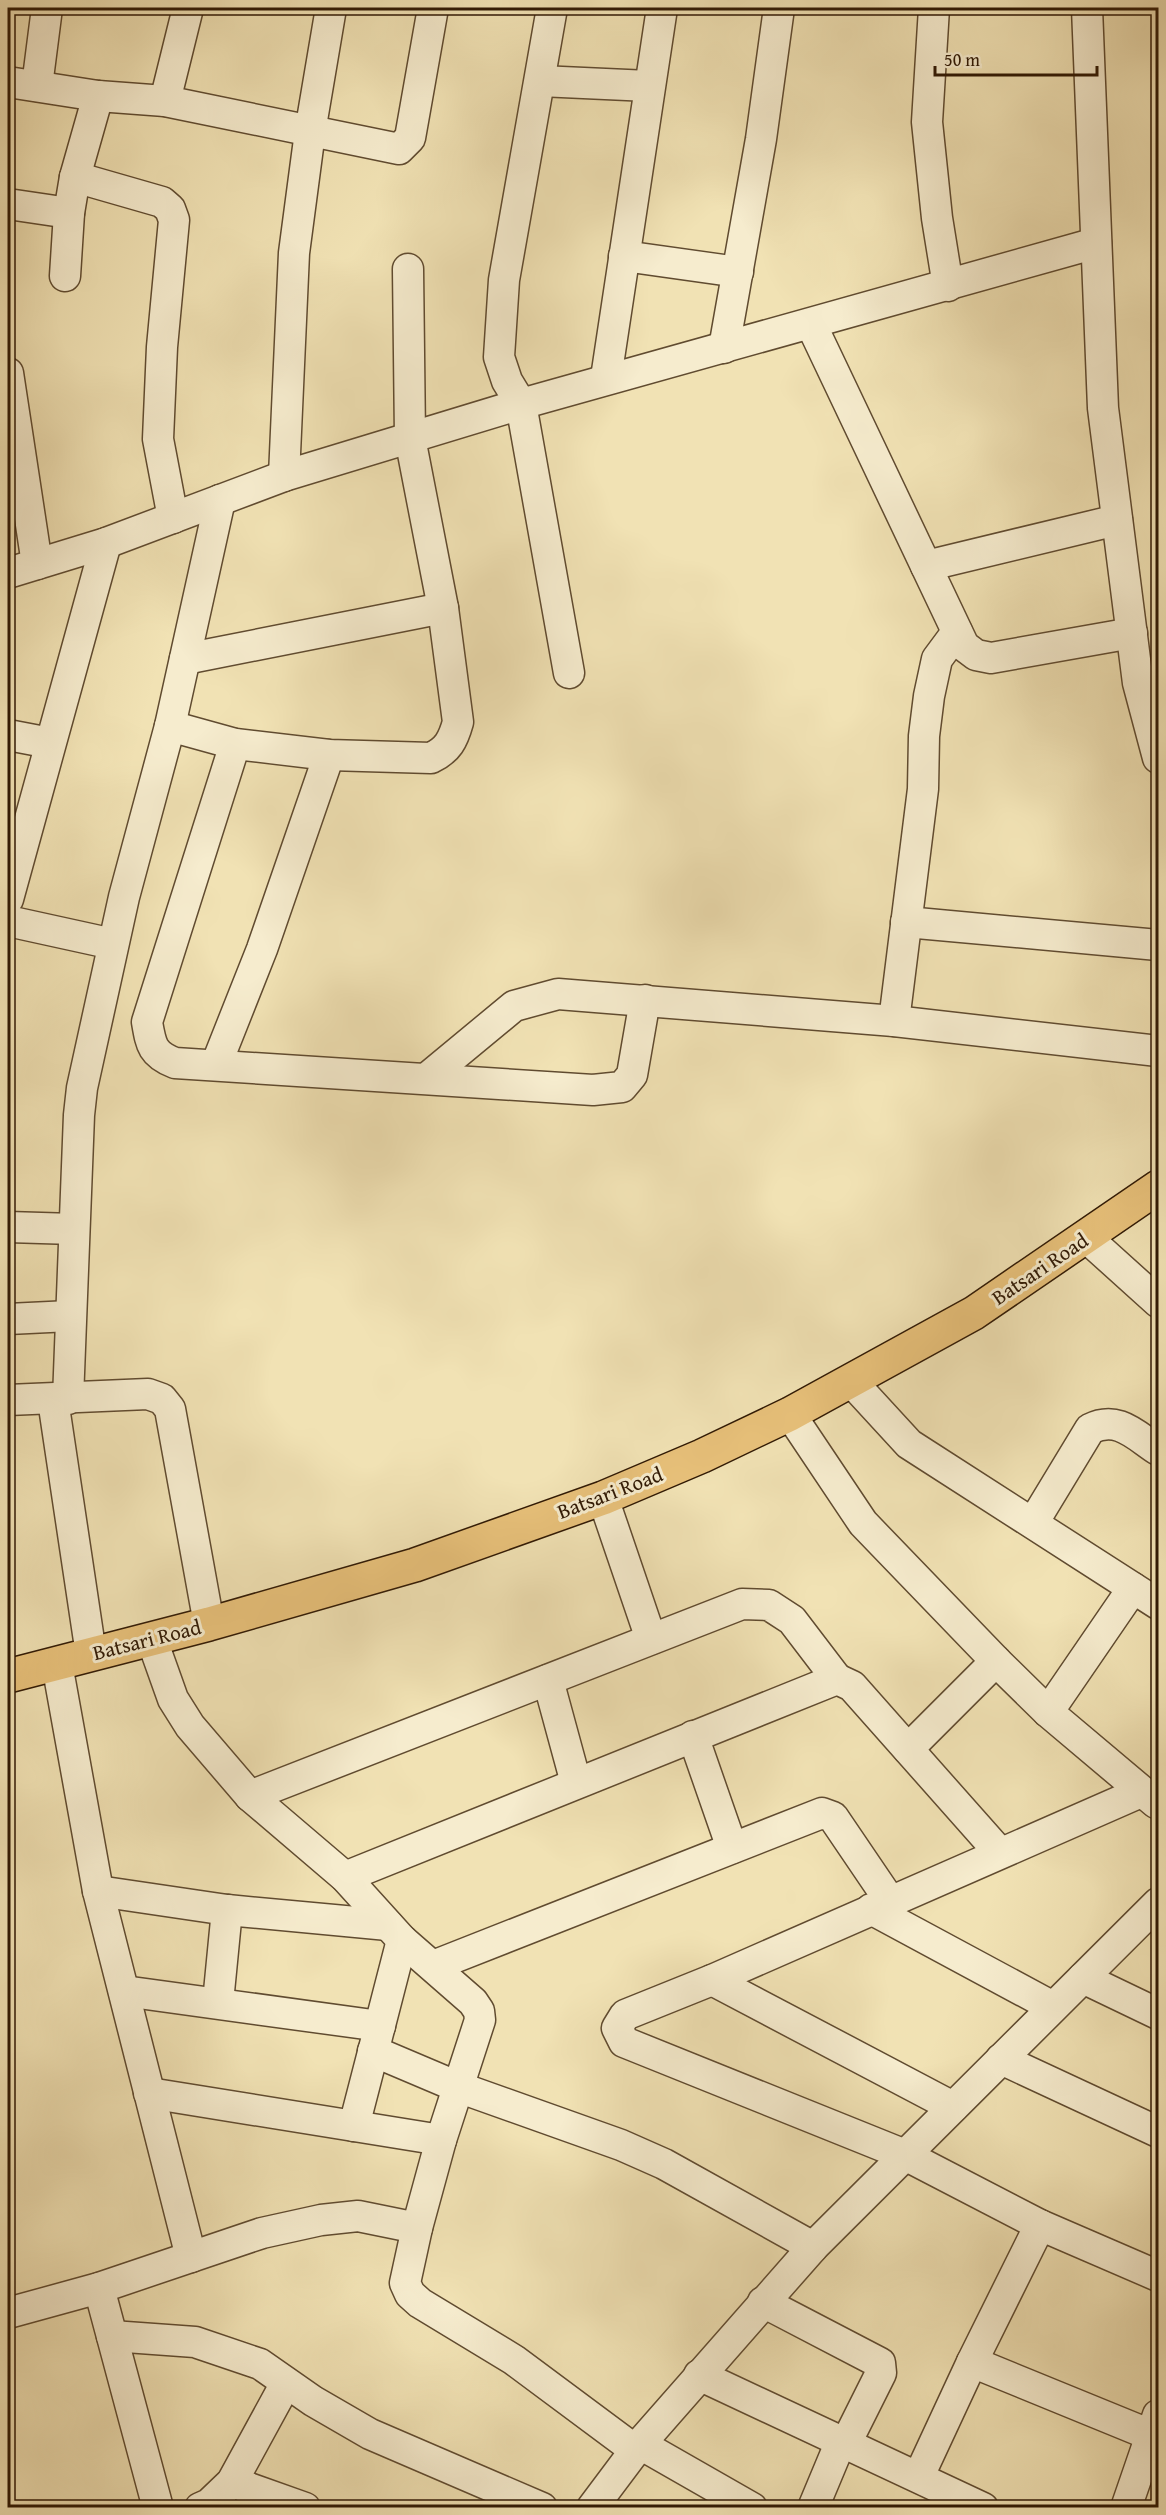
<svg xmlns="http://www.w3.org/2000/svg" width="1166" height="2515" font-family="'Gentium Book Plus',serif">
  <rect width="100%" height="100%" fill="#f1e2b4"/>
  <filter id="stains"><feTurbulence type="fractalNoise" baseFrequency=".00333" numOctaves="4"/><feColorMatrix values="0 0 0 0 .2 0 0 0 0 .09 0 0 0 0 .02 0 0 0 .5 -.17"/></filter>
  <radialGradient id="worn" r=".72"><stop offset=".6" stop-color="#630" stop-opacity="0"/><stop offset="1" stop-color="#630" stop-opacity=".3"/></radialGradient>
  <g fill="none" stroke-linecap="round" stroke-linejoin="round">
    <g stroke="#604b30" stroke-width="33">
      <g id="minor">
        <polyline points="552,8 504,280 499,357 507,381 521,404 569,673"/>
        <polyline points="934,8 927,122 937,218 948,286"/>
        <polyline points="1087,8 1103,408 1138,683 1158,758"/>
        <polyline points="540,81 649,86"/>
        <polyline points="8,82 98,96 165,101 399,149 410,138 433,8"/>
        <polyline points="37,86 47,8"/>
        <polyline points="165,101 188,8"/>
        <polyline points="75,177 162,202 170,209 174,220 162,347 158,439 173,518"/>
        <polyline points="8,204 69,213"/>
        <polyline points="624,256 738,272"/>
        <polyline points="65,276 69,213 75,177 98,96"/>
        <polyline points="811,324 964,646 976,655 991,658 1132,633"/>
        <polyline points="724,348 761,139 779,8"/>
        <polyline points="8,373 37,564"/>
        <polyline points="606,378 662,8"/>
        <polyline points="284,476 294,253 310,132 331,8"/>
        <polyline points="926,566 1117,520"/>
        <polyline points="8,573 106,543 284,476 521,404 1096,243"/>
        <polyline points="185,659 443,608"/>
        <path d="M170 726 235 744 329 755 431 758C448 750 453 740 458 722L443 608 410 438 408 269"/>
        <polyline points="8,735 50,743"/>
        <path d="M235 744 147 1022C151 1045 152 1054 175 1063L593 1090 622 1087 632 1075 645 1000"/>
        <polyline points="8,899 106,543"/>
        <polyline points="8,921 113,944"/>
        <polyline points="906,922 1158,945"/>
        <polyline points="894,1021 923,789 924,736 929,696 937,659 957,632"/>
        <polyline points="216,1065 262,949 329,755"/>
        <polyline points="427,1078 514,1006 558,994 894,1021 1158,1051"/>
        <polyline points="8,1227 74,1229"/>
        <polyline points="1087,1238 1158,1302"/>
        <polyline points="8,1319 70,1316"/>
        <polyline points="852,1382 909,1444 1158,1604"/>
        <polyline points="68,1399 79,1115 82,1088 124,897 170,726 220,500"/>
        <polyline points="8,1400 148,1394 162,1399 170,1409 209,1624"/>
        <polyline points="53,1400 91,1654"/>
        <polyline points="790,1414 863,1523 996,1661 1048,1712 1156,1803"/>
        <polyline points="603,1498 651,1639"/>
        <path d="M1033 1523 1090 1429C1118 1415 1135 1435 1158 1450"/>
        <polyline points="152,1640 173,1699 190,1726 250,1796 345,1877 402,1940 473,2002 479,2011 480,2020 441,2140 417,2228 405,2283 410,2294 420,2303 514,2360 635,2450"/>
        <polyline points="57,1664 98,1891 191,2257"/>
        <polyline points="548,1680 576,1783"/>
        <polyline points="1048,1712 1133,1588"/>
        <polyline points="693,1736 732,1848"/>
        <polyline points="908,1749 996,1661"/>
        <polyline points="1141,1792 712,1980 625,2015 617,2028 624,2042 905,2155 1040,2225 1158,2276"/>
        <polyline points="250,1796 742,1604 769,1605 792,1620 837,1679"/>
        <polyline points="345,1877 837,1679 852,1686 1000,1853"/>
        <polyline points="98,1891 227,1910 388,1925"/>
        <polyline points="871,1909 1053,2007"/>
        <polyline points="433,1966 822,1813 833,1817 890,1901"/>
        <polyline points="1083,1978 1158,2014"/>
        <polyline points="712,1980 953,2107"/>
        <polyline points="124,1991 380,2026"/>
        <polyline points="218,2002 227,1910"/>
        <polyline points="373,2051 458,2087 621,2145 664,2164 813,2247"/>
        <polyline points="1001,2059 1158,2132"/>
        <polyline points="149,2093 441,2140"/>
        <polyline points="354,2126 402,1940"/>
        <polyline points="99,2288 158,2508"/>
        <polyline points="763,2302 880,2363 881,2373 846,2443"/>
        <polyline points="8,2313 99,2288 262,2233 321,2220 358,2216 417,2228"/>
        <polyline points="112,2336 195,2342 260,2364 313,2401 370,2434 542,2508"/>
        <polyline points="972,2362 1158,2438"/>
        <polyline points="699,2375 983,2508"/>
        <polyline points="640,2444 752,2508"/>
        <polyline points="919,2476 972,2362 1040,2225"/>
        <polyline points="232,2482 305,2508"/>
        <polyline points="200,2508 209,2504 232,2482 286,2383"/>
        <polyline points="592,2508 640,2444 813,2247 1158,1903"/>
        <polyline points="813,2508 841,2441"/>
        <polyline points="1126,2508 1158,2415"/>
      </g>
    </g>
    <g stroke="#301904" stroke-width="36">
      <polyline id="major" points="8,1676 209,1624 415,1565 603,1498 702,1456 790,1414 974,1313 1158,1187"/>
    </g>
    <use href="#minor" stroke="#f6ecce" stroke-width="30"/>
    <use href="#major" stroke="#e8c17a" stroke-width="33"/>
  </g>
  <g text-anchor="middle" stroke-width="6" stroke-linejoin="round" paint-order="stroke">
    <g font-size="21" fill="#301904" stroke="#f6ecce">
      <text transform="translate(1040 1269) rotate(-34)" y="7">Batsari Road</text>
      <text transform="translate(610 1493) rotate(-21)" y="7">Batsari Road</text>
      <text transform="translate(147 1640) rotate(-14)" y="7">Batsari Road</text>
    </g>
  </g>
  <rect width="1166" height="2515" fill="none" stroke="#f1e2b4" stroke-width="30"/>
  <rect x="9" y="9" width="1148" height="2497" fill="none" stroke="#301904" stroke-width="3"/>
  <rect x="15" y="15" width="1136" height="2485" fill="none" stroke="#301904" stroke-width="1.5"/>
  <path d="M935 66v9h162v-9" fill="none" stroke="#301904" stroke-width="3"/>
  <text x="944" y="66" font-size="18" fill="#301904" stroke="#f6ecce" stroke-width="4.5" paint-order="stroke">50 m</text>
  <rect width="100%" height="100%" filter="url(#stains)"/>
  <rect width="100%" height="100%" fill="url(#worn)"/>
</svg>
